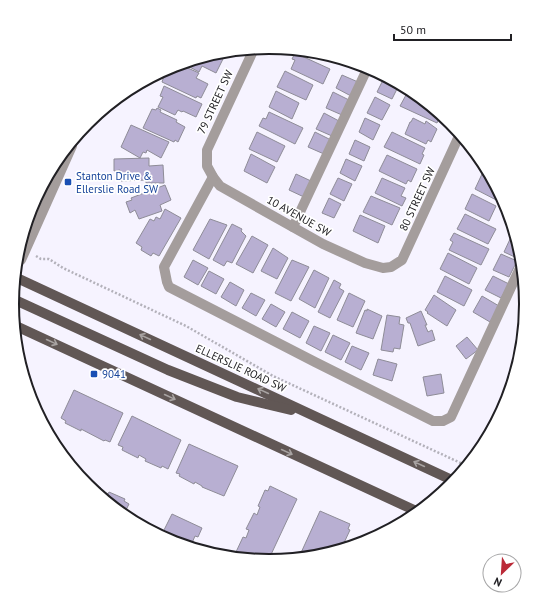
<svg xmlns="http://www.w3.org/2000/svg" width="538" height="609" font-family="'PT Sans',sans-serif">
  <rect width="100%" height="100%" fill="#f6f3ff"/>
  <g fill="#b8afd2" stroke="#8e8c97">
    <polygon points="295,53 330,69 323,84 291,69 295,60 292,59"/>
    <polygon points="220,57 223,59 216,73 202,66 199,72 184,64"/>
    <polygon points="347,63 365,67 364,69"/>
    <polygon points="181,65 199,73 196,78 208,84 201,98 197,96 196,98 162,82 166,70 171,67"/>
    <polygon points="285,71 313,85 306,100 277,87"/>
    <polygon points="342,75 358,82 351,96 336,88"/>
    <polygon points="384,78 398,87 392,99 377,92"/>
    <polygon points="164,86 202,104 196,117 183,111 182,112 178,110 175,115 158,107 163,97 160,96"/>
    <polygon points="276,91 299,103 292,119 269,107"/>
    <polygon points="333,92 349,100 342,115 326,108"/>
    <polygon points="406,95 409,95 440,116 437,123 400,106"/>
    <polygon points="375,97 390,105 382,120 367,113"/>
    <polygon points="157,108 161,110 160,112 177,120 176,122 185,127 178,142 175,140 174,142 143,128 152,109 156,110"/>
    <polygon points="269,112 303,128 295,144 259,126 263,118 266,119"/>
    <polygon points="324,113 339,121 332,136 316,129"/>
    <polygon points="365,118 380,125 373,140 359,132"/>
    <polygon points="413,118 425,124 426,121 437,129 431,142 428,140 426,144 405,134 410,122 411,122"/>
    <polygon points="131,125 169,142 161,158 147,150 146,153 143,152 140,158 121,147"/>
    <polygon points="257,132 285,146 277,162 249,149"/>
    <polygon points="315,132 331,140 324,154 308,147"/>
    <polygon points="392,132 425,148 422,154 424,155 420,164 384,147"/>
    <polygon points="355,140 370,147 364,161 349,154"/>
    <polygon points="251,154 275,167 267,183 244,171"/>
    <polygon points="387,155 417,169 411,182 408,180 406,184 379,171"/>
    <polygon points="149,158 149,166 163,165 164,183 146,183 146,180 121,181 120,170 114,171 114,159"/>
    <polygon points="346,159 362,166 355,181 340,173"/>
    <polygon points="296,174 311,181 304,197 289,190"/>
    <polygon points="482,174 486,176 504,204 475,189"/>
    <polygon points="338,178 352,184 344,201 330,194"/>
    <polygon points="382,178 405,188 401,196 406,198 402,206 375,193"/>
    <polygon points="165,185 171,200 160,205 162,211 139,219 135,210 130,213 126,202 132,200 131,198"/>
    <polygon points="472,194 496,206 489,221 465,209"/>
    <polygon points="371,196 400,208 392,225 363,212"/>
    <polygon points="329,198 341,204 334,218 322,213"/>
    <polygon points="165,209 181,218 159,256 153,253 151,256 141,250 142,247 136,243 150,219 154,221 156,217 160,219"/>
    <polygon points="465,214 496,229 488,244 457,229"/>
    <polygon points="360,215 385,226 378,243 353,231"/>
    <polygon points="210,219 227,225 209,259 193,250"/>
    <polygon points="232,224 242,229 241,231 246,236 232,263 227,261 224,266 213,260"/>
    <polygon points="454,233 489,249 481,265 449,250 453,242 450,240"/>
    <polygon points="252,236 268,245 253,273 236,264"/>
    <polygon points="511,237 513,237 517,258 504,252"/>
    <polygon points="273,248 288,258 277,279 261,271"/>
    <polygon points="448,253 477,268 469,284 440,269"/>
    <polygon points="501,254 517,261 509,277 493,270"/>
    <polygon points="193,260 208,268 198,285 184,277"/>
    <polygon points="292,260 309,267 291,301 275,293"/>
    <polygon points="314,270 329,278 315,308 299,299"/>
    <polygon points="209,271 224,279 216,294 201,286"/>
    <polygon points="445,276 472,290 464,306 437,292"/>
    <polygon points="493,276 509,284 501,298 485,290"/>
    <polygon points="334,280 341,284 339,288 344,291 330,318 318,312"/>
    <polygon points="230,282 244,290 236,306 221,297"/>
    <polygon points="251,293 265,300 256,316 242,308"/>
    <polygon points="349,293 365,301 353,327 337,320"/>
    <polygon points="434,295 456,310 447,326 427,313 428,312 425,310"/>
    <polygon points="482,296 499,306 490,322 473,312"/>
    <polygon points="271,304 285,312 276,327 262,319"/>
    <polygon points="367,309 382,316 373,339 356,333 365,310 367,311"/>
    <polygon points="421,311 427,325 425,325 428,332 432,330 435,340 418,346 410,323 408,323 406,318"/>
    <polygon points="292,312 309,321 300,338 283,329"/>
    <polygon points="387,315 400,317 399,324 404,325 400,349 394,348 393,352 381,350"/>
    <polygon points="314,326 330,333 321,351 306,343"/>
    <polygon points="333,335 350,343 341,360 325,352"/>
    <polygon points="467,337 478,350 466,359 456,346"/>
    <polygon points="352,346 369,353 361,370 345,362"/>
    <polygon points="378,359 397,364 392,381 373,375"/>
    <polygon points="441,374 444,393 427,396 423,377"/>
    <polygon points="74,390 123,413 110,442 105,440 104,441 81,429 81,431 65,423 66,421 61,418"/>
    <polygon points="132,416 181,440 168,469 162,466 161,468 145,461 146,459 139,455 138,458 122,450 123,447 118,445"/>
    <polygon points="189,444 238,466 224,496 202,487 202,486 195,482 194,484 179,476 180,474 176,473"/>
    <polygon points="86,481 101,488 100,490 108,494 109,492 125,499 124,501 129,504 125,512 87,486"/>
    <polygon points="270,486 297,499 268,561 237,555 238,553 236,552 243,537 246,538 249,530 246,529 254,513 257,515 260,507 258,506 265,490 268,491"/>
    <polygon points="320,511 350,524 348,529 350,530 343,545 341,544 339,548 300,555"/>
    <polygon points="172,514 202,528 198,537 195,536 192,543 194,544 193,546 170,542 161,536"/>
  </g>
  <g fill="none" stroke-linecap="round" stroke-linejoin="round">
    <polyline stroke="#b3b1ba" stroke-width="2.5" stroke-dasharray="2 2" stroke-linecap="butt" points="36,256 41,259 49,259 63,268 186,326 273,376 465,465"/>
    <g stroke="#a49d9c" stroke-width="10">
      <polyline points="253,51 207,150 207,166 213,177 220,186 323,244 365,263 383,268 391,267 402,260 459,136"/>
      <polyline points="213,177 164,267 167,282 169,287 315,362 433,421 443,421 451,417 519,270"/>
      <polyline points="293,227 368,67"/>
      <polyline points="21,260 72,146"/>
    </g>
    <g stroke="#615755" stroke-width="10">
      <polyline points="17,278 454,481"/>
      <polyline points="13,299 168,370 237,397 291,410"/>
      <polyline points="16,326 414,510"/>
    </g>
  </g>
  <defs><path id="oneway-shaft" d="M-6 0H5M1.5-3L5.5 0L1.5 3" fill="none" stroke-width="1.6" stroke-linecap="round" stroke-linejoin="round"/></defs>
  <g stroke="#a8a3a2">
    <use href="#oneway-shaft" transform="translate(145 337) rotate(-155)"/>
    <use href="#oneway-shaft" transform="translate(52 342) rotate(25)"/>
    <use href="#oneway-shaft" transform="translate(263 391) rotate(-155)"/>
    <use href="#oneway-shaft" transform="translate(170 397) rotate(25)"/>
    <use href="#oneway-shaft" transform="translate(287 452) rotate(25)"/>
    <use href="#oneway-shaft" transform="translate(419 464) rotate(-155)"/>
  </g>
  <g fill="#1a4fb4" stroke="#fff" stroke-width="1.5">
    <rect x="64" y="178" width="8" height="8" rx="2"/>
    <rect x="90" y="370" width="8" height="8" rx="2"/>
  </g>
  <g text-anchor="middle" stroke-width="3.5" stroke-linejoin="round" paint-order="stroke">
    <g font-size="11" fill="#212024" stroke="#fff">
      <text transform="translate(215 102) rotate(-65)" y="4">79 STREET SW</text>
      <text transform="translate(417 199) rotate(-65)" y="4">80 STREET SW</text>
      <text transform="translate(299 216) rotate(29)" y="4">10 AVENUE SW</text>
      <text transform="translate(241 368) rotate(25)" y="4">ELLERSLIE ROAD SW</text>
    </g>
    <g font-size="11" fill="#164399" stroke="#fff" text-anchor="start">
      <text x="76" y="180">Stanton Drive &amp;<tspan x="76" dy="13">Ellerslie Road SW</tspan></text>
      <text x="102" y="378">9041</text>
    </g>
  </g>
  <path d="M0 0H538V609H0ZM19 304a250 250 0 1 1 500 0a250 250 0 1 1-500 0Z" fill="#fff" fill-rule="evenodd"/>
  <path fill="none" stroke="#212024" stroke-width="2" d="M19 304a250 250 0 1 1 500 0a250 250 0 1 1-500 0Z"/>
  <g transform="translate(502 573) rotate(205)"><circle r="19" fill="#ffffff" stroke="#a6a6a7"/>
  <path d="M0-3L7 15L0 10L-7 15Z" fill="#bb2a38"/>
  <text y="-6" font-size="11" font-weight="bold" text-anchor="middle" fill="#212024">N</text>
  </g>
  <path d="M394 34v6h117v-6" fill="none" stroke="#212024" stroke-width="2"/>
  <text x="400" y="34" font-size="12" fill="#212024" stroke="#ffffff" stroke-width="3" paint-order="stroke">50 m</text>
</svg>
